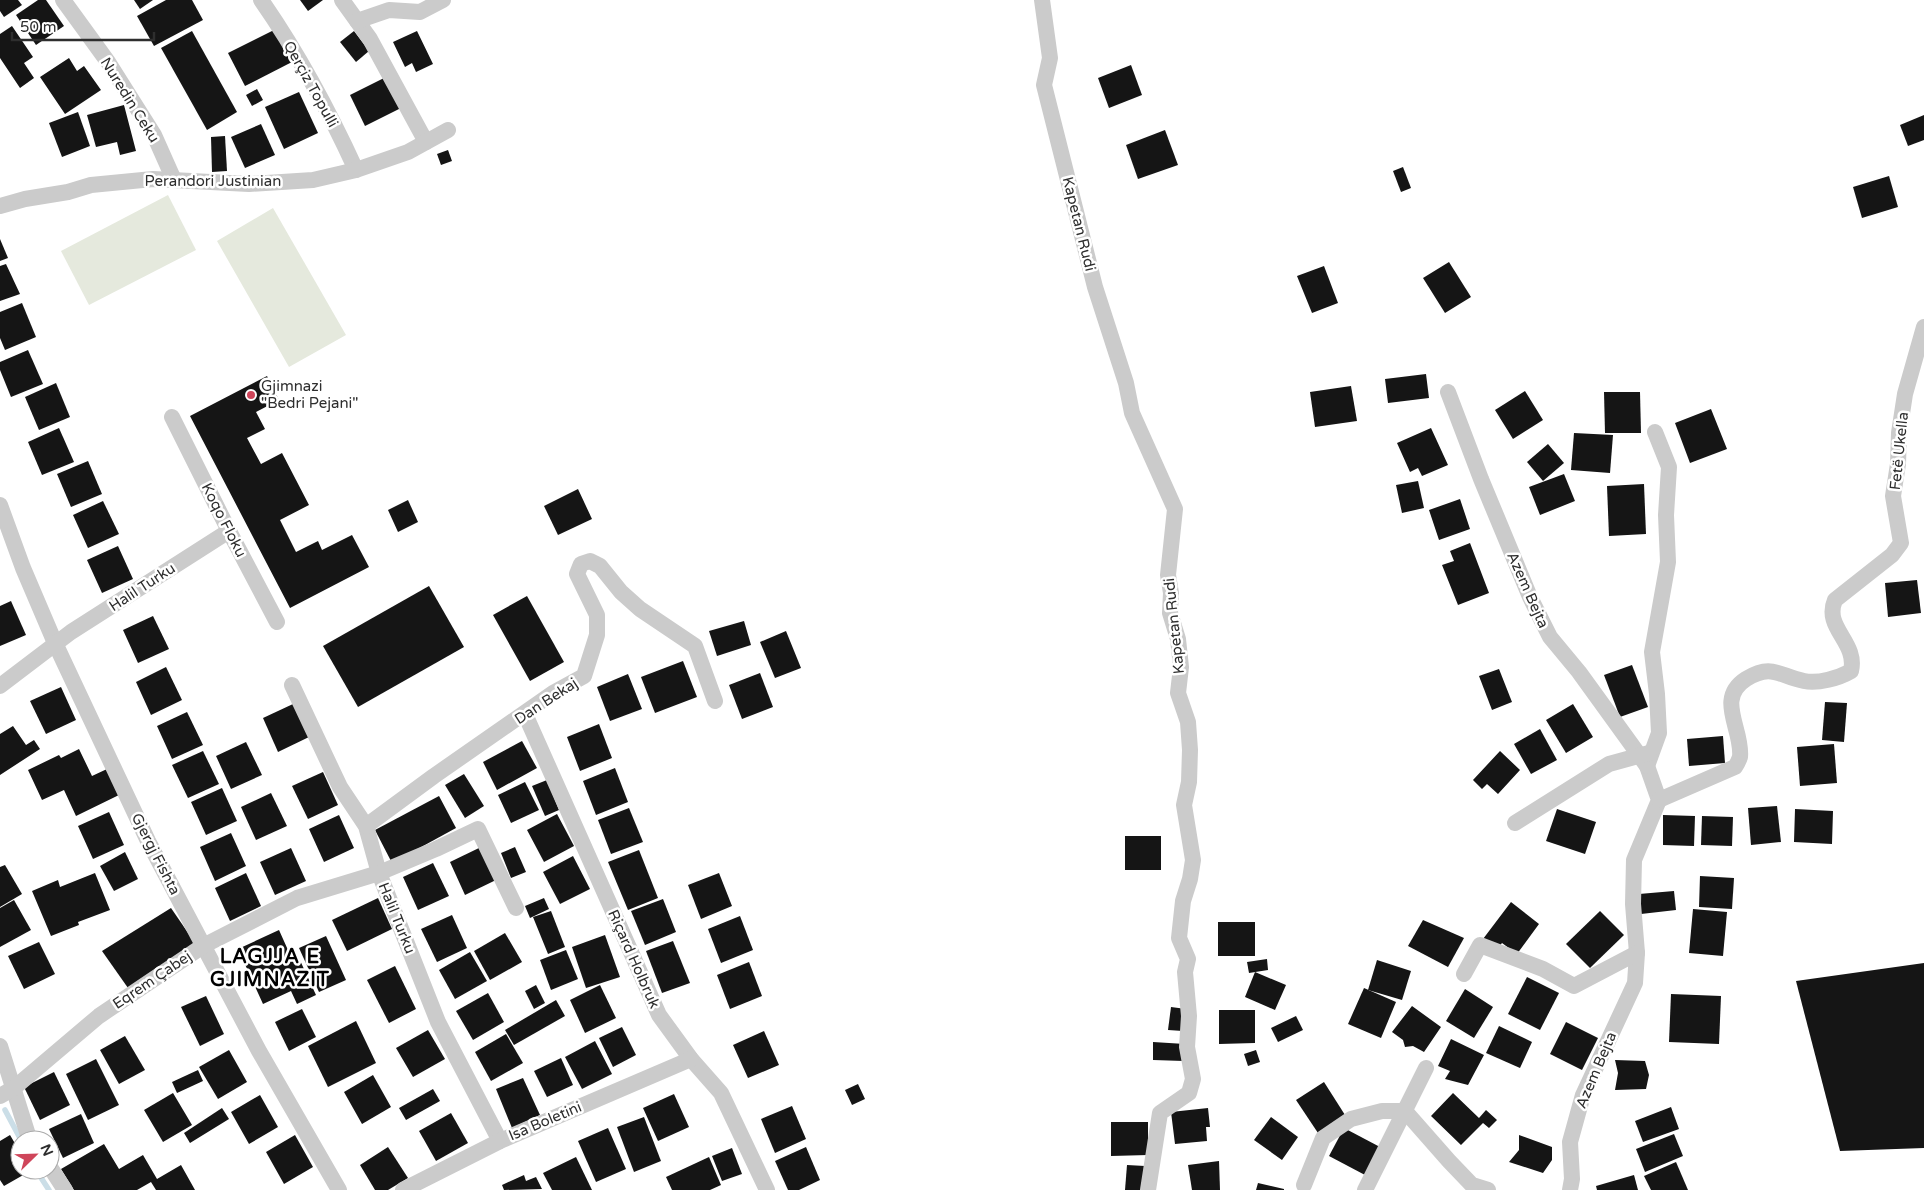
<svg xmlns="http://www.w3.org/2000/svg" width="1924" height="1190" font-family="'Varela Round',sans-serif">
  <rect width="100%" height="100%" fill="#fff"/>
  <g fill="#e5e9dd">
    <polygon points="168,195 196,250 89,305 61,251"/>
    <polygon points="273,208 346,335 289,367 217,241"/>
  </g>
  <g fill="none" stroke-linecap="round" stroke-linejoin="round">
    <g stroke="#cbdee7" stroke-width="5.5">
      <polyline points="5,1110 21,1140"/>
      <polyline points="36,1170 49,1190"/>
    </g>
  </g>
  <g fill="#151515">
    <polygon points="0,0 18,0 22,5 4,17 0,11"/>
    <polygon points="38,0 46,0 64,26 36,45 16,15"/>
    <polygon points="134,0 153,0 140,9"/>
    <polygon points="166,0 192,0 203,20 154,46 137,16"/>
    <polygon points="300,0 323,0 308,11"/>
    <polygon points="12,26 33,57 24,63 34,78 20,88 0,58 0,34"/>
    <polygon points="276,29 292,62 245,86 228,53"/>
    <polygon points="192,31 237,112 207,130 161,48"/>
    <polygon points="354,31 369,51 356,62 340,42"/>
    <polygon points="417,31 433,64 416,72 412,63 405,67 393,42"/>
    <polygon points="69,58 77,71 84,66 101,90 65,114 40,77"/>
    <polygon points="1131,65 1142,95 1109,108 1098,78"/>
    <polygon points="386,77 401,108 365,126 350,95"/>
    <polygon points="257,89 263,100 252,106 246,95"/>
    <polygon points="299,92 318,133 284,149 265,107"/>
    <polygon points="124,105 136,151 120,155 117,142 96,147 87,115"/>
    <polygon points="78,112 90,146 62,157 49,123"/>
    <polygon points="1924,115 1924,140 1908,146 1900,125"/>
    <polygon points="261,124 275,155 245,168 231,137"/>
    <polygon points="1165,130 1178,165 1138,179 1126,145"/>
    <polygon points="225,136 227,171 212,172 211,137"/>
    <polygon points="448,150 452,161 441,165 437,154"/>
    <polygon points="1403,167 1411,188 1401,192 1393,171"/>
    <polygon points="1889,176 1898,207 1862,218 1853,187"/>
    <polygon points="0,239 8,258 0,261"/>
    <polygon points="1449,262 1471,297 1445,313 1423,278"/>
    <polygon points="6,264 20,294 0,301 0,266"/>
    <polygon points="1324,266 1338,303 1312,313 1297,276"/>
    <polygon points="22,303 36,337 5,350 0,338 0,312"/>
    <polygon points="28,350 43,384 11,397 0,370 0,362"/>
    <polygon points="1426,374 1429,398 1388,403 1385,379"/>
    <polygon points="267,376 279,400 256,412 265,429 247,438 261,464 282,453 309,505 280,520 296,552 318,541 322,550 352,535 369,567 290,608 190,416"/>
    <polygon points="56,383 70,417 39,430 25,397"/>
    <polygon points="1351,386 1357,421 1315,427 1310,392"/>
    <polygon points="1525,391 1543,420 1513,439 1495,410"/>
    <polygon points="1604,392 1640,392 1641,433 1605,433"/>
    <polygon points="1711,409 1727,449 1690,463 1675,423"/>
    <polygon points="59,428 74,462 42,475 28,442"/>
    <polygon points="1431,428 1448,465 1422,476 1418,468 1410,472 1397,443"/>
    <polygon points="1574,433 1613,435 1610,473 1571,470"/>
    <polygon points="1548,444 1564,463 1543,481 1527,462"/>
    <polygon points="88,461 102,494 71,507 57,474"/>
    <polygon points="1564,474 1575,501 1540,515 1529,487"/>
    <polygon points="1418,481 1424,508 1402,513 1396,485"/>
    <polygon points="1644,484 1646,534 1609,536 1607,486"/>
    <polygon points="578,489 592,519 558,535 544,506"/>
    <polygon points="1460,499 1470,529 1439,540 1429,510"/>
    <polygon points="408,500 418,522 398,532 388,510"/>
    <polygon points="103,501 119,534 88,548 73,515"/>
    <polygon points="1470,543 1489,593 1458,605 1442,565 1454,561 1450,551"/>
    <polygon points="118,546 133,579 102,593 87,560"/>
    <polygon points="1917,580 1921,613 1888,617 1885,583"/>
    <polygon points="429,586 464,647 358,707 323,646"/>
    <polygon points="527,596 564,662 530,681 493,615"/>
    <polygon points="11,601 26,635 0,646 0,606"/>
    <polygon points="153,616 169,649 138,663 123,630"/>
    <polygon points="744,621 751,645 717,656 709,631"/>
    <polygon points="786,631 801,668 775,678 760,642"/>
    <polygon points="683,661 697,697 655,713 641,677"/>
    <polygon points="1632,665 1648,707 1620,717 1604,675"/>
    <polygon points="166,667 182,700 151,715 136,682"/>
    <polygon points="1499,669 1512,702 1492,710 1479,676"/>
    <polygon points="760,673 773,707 742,719 729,685"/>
    <polygon points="628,674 642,709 610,721 597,687"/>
    <polygon points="61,687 76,720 46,734 30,701"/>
    <polygon points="1825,702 1847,703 1844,742 1822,740"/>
    <polygon points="293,704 309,737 278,752 263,718"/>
    <polygon points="1573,704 1593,737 1566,753 1546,720"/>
    <polygon points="187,712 203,745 172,759 157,726"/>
    <polygon points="599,724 612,758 580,771 567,737"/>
    <polygon points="13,726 26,745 34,740 40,749 0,775 0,734"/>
    <polygon points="1540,729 1557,760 1531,774 1514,744"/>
    <polygon points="1723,736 1725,763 1689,766 1687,739"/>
    <polygon points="522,741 537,768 497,790 483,762"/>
    <polygon points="246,742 262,775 231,789 216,756"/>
    <polygon points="1834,744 1837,783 1800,786 1797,747"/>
    <polygon points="79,749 92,776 107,769 119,795 76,816 64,790 42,800 28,770 59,755 61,758"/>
    <polygon points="203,751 219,784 188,798 172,765"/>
    <polygon points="1500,751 1520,770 1498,794 1487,784 1482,789 1473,780"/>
    <polygon points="615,768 628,802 596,815 583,781"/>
    <polygon points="323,772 338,805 308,819 292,786"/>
    <polygon points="464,774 484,806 465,818 445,785"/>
    <polygon points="547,780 559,810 545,816 532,786"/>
    <polygon points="525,782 539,810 511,823 498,795"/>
    <polygon points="222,788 237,821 206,835 191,802"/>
    <polygon points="271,793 287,826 256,840 241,807"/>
    <polygon points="439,796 456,828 392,863 375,830"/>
    <polygon points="1777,806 1781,842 1751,845 1748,808"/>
    <polygon points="629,808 643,842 611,854 598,820"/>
    <polygon points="1557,809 1596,822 1585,854 1546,841"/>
    <polygon points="1795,809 1833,811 1832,844 1794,842"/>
    <polygon points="109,812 124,845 93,859 78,826"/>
    <polygon points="557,814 574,846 544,862 527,830"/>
    <polygon points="339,815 354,848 324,862 309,829"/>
    <polygon points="1663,815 1695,816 1694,846 1663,845"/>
    <polygon points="1702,816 1733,817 1732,846 1701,845"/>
    <polygon points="231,833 246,866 215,881 200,847"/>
    <rect x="1125" y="836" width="36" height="34"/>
    <polygon points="481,847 496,880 465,895 450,862"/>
    <polygon points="515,847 526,872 511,878 501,853"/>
    <polygon points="291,848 306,881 275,895 260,862"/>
    <polygon points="639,850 658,898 628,910 608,862"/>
    <polygon points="125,852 138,879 114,891 100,866"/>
    <polygon points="573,856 590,889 560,904 543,872"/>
    <polygon points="433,863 449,896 418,910 403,877"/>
    <polygon points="5,865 22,894 0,907 0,867"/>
    <polygon points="95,873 110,910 78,922 79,925 51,936 32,891 58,880 60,887"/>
    <polygon points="246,873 261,906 230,921 215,888"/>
    <polygon points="719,873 732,906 701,919 688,885"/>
    <polygon points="1700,876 1734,878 1732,909 1699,907"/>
    <polygon points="1674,891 1676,910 1641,914 1639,894"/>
    <polygon points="378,898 392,929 347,951 332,920"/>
    <polygon points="544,898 549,909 530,918 525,906"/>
    <polygon points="663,899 676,932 645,945 631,911"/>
    <polygon points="14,900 31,930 0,947 0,908"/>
    <polygon points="1511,902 1539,924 1517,954 1502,943 1497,949 1483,939"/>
    <polygon points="171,908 195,943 128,988 102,951"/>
    <polygon points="1693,909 1727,912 1723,956 1689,953"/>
    <polygon points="551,911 565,947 548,954 533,917"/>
    <polygon points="1600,911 1624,935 1590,968 1566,944"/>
    <polygon points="452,915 467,948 437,962 421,929"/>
    <polygon points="740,916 753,950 721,963 708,929"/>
    <polygon points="1423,920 1464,938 1448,967 1408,946"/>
    <rect x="1218" y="922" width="37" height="34"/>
    <polygon points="279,930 292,959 298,956 316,995 297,1004 291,991 263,1004 238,949"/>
    <polygon points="505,933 522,962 490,980 474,951"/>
    <polygon points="605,935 620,977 586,988 572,947"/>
    <polygon points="326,936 346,980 319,992 299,948"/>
    <polygon points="673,941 690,983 662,993 646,951"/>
    <polygon points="39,942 55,974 24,989 8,956"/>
    <polygon points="566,950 578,979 551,990 540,960"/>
    <polygon points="470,952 487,981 455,999 439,970"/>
    <polygon points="1267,959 1268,970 1249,973 1247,962"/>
    <polygon points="1377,960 1411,971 1402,1000 1368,990"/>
    <polygon points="749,962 762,996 730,1009 717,975"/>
    <polygon points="1924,963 1924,1148 1840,1151 1796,981"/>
    <polygon points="395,966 416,1009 389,1023 367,980"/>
    <polygon points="1255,972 1286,985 1275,1010 1245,997"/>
    <polygon points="1527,977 1559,993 1540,1030 1508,1014"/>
    <polygon points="536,985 545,1003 534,1009 525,991"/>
    <polygon points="600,985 616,1018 585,1033 570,1000"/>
    <polygon points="1364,988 1396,1002 1381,1038 1348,1024"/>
    <polygon points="1465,989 1493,1007 1474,1038 1446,1021"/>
    <polygon points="488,993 504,1022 473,1040 456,1011"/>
    <polygon points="1671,994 1721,996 1719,1044 1669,1042"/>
    <polygon points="206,996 224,1034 200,1046 181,1007"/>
    <polygon points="556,1000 565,1016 514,1045 505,1030"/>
    <polygon points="1412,1006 1441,1027 1424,1052 1413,1046 1405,1047 1403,1040 1392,1032"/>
    <polygon points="1171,1007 1186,1009 1183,1031 1168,1030"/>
    <polygon points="302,1009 316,1037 289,1051 275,1022"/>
    <polygon points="1219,1010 1255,1010 1255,1043 1219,1044"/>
    <polygon points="1296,1016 1303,1030 1278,1042 1271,1028"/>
    <polygon points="356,1021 376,1063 328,1087 308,1046"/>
    <polygon points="1566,1022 1598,1038 1582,1070 1550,1054"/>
    <polygon points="1499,1026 1532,1042 1520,1068 1486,1053"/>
    <polygon points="622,1027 636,1055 613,1067 599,1038"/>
    <polygon points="428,1030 445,1059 413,1077 396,1048"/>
    <polygon points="764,1031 779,1065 748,1078 733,1045"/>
    <polygon points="506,1034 523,1063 491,1081 475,1052"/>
    <polygon points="125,1036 145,1070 119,1084 100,1050"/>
    <polygon points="1451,1039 1484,1055 1468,1085 1445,1079 1450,1071 1438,1066"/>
    <polygon points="595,1041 612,1074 582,1089 565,1057"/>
    <polygon points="1153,1042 1185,1044 1184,1061 1153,1060"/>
    <polygon points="229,1050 247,1082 218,1099 199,1067"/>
    <polygon points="1256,1050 1260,1062 1248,1066 1244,1054"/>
    <polygon points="561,1058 573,1085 547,1097 534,1071"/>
    <polygon points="96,1059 119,1105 88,1120 66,1074"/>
    <polygon points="1615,1060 1645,1061 1649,1075 1646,1089 1615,1090 1618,1073"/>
    <polygon points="198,1070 203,1081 177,1093 172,1082"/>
    <polygon points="54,1072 70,1105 40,1120 24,1087"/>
    <polygon points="373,1075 391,1107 362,1124 344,1092"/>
    <polygon points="523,1078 540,1115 512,1128 496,1089"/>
    <polygon points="1324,1082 1345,1115 1318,1133 1296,1100"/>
    <polygon points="858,1084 865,1099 852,1105 845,1090"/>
    <polygon points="433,1089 440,1101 406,1120 399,1108"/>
    <polygon points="173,1093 192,1125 163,1142 144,1110"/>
    <polygon points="1453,1093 1479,1118 1486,1110 1497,1120 1489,1128 1483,1123 1461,1145 1431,1116"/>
    <polygon points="674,1094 689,1127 658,1141 643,1108"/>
    <polygon points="260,1095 278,1127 249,1144 231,1112"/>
    <polygon points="792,1106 806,1139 775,1153 761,1119"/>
    <polygon points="1671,1107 1679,1129 1643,1142 1635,1121"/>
    <polygon points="222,1108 229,1119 190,1143 184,1133"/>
    <polygon points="1208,1108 1210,1127 1206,1127 1207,1141 1175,1144 1171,1112"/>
    <polygon points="451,1113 468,1143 436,1161 419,1131"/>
    <polygon points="81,1114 94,1143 63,1158 49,1129"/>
    <polygon points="644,1117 661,1161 634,1172 617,1127"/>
    <polygon points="1271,1117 1298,1137 1282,1160 1254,1140"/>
    <polygon points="1111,1122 1148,1122 1148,1155 1111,1156"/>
    <polygon points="608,1128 626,1169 596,1182 578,1141"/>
    <polygon points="1344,1128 1380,1147 1365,1175 1329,1156"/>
    <polygon points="1674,1134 1683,1156 1645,1172 1636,1149"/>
    <polygon points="10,1135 20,1152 20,1170 32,1170 4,1186 0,1180 0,1141"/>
    <polygon points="295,1135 313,1167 284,1184 266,1152"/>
    <polygon points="1519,1135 1552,1147 1552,1160 1543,1173 1509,1162 1519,1150"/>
    <polygon points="104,1144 119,1169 143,1155 157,1179 181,1165 195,1190 156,1190 151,1182 137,1190 74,1190 61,1169"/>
    <polygon points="388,1147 408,1178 388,1190 375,1190 360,1165"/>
    <polygon points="806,1147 820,1180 799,1190 788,1190 775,1161"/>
    <polygon points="732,1148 742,1174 722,1181 712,1156"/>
    <polygon points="576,1157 592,1190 552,1190 543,1173"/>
    <polygon points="709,1157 721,1185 710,1190 672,1190 666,1177"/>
    <polygon points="1219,1161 1220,1190 1192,1190 1188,1165"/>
    <polygon points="1676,1162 1688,1190 1651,1190 1644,1176"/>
    <polygon points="1127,1165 1145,1166 1143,1190 1125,1190"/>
    <polygon points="524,1175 526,1181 536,1177 542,1189 504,1190 502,1185"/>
    <polygon points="1634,1175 1638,1190 1597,1190 1596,1186"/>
    <polygon points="1258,1183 1284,1189 1284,1190 1256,1190"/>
  </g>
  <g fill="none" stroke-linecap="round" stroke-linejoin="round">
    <g stroke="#cbcbcb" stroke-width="16">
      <polyline points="63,0 108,62 154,135 174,180"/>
      <path d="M261 0C298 53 329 111 356 170"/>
      <polyline points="342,0 370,39 426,142"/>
      <polyline points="1042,0 1050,58 1044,85 1095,287 1126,383 1132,413 1175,509 1168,575 1171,593 1170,613 1178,639 1181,667 1178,693 1188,722 1190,750 1189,782 1184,805 1193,860 1190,879 1183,901 1179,938 1188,959 1185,972 1189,1016 1187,1047 1193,1079 1189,1093 1160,1113 1148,1190"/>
      <polyline points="357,21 389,10 420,12 443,0"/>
      <polyline points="0,206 25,199 68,192 91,185 153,179 249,184 313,180 356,170 408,152 448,130"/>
      <polyline points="1448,392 1481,479 1530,597 1550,637 1579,672 1647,766 1659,800 1634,860 1633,904 1637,953 1635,983 1583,1095 1570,1142 1572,1179 1570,1190"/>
      <polyline points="172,417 229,531 277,622"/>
      <polyline points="0,505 23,568 55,643 148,841 259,1051 339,1190"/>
      <polyline points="292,685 340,787 366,826 379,873 438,1022 500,1141"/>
      <polyline points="0,686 71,632 229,531"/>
      <polyline points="525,714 659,1015 691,1059 721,1093 767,1190"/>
      <polyline points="1647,766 1659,733 1657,694 1652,652 1668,562 1666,515 1669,467 1655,432"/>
      <path d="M1659 800 1735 767C1737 764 1739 760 1740 757 1743 729 1715 699 1746 679 1772 663 1779 676 1804 681 1818 684 1839 678 1851 671 1858 642 1823 628 1835 600L1892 555 1901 543 1893 496 1898 464 1899 433 1905 394 1924 327"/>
      <polyline points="1515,823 1609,764 1649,753"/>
      <polyline points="366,826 434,776 553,693 584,676 597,635 597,615 577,574 581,564 590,561 600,566 621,592 640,609 695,646 715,701"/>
      <polyline points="1464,974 1480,945 1543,969 1574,986 1637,953"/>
      <polyline points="0,1046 28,1135 32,1140"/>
      <polyline points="0,1096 14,1088 99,1016 203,946 297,898 379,873 436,849 478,829 516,908"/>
      <polyline points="50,1167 65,1190"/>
      <polyline points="1304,1185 1323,1138 1351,1119 1382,1111 1405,1111 1449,1161 1472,1185 1488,1190"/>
      <polyline points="403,1190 500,1141 691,1059"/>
      <polyline points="1365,1190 1426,1068"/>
    </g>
  </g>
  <circle fill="#cf455a" stroke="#fff" stroke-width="2" cx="251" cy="395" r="5"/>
  <g text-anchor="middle" stroke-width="5" stroke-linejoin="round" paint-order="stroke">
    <g font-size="15" fill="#2e2e2e" stroke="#fff">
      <text transform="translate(311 84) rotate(61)" y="5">Qerçiz Topulli</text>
      <text transform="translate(130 100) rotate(58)" y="5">Nuredin Ceku</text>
      <text x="213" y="186">Perandori Justinian</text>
      <text transform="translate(1079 224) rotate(76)" y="5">Kapetan Rudi</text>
      <text transform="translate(1899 451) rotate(-84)" y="5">Fetë Ukella</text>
      <text transform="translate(224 520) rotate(63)" y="5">Koqo Floku</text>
      <text transform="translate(142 587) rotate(-33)" y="5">Halil Turku</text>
      <text transform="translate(1528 590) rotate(66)" y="5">Azem Bejta</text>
      <text transform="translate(1174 626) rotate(-96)" y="5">Kapetan Rudi</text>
      <text transform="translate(546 701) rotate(-33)" y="5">Dan Bekaj</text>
      <text transform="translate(156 854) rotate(63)" y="5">Gjergj Fishta</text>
      <text transform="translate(397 918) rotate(68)" y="5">Halil Turku</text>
      <text transform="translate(634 959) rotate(66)" y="5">Riçard Holbruk</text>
      <text transform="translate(152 980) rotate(-34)" y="5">Eqrem Çabej</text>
      <text transform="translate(1596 1070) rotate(-67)" y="5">Azem Bejta</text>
      <text transform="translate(545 1121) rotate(-23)" y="5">Isa Boletini</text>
    </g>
    <g font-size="15" fill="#2e2e2e" stroke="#fff" text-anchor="start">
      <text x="261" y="391">Gjimnazi<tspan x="261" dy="17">"Bedri Pejani"</tspan></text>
    </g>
    <g font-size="20" font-weight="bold" letter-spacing="1" fill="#000" stroke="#fff">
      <text x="270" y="963">LAGJJA E<tspan x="270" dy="23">GJIMNAZIT</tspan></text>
    </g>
  </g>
  <g transform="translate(35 1155) rotate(67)"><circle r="24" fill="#ffffff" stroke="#ababab"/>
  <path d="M0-4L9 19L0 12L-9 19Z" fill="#cf455a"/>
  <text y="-8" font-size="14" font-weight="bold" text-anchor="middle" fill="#2e2e2e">N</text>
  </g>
  <path d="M12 32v8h142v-8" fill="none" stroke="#2e2e2e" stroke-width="2.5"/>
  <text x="20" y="32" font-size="15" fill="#2e2e2e" stroke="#ffffff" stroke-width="4" paint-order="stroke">50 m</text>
</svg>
